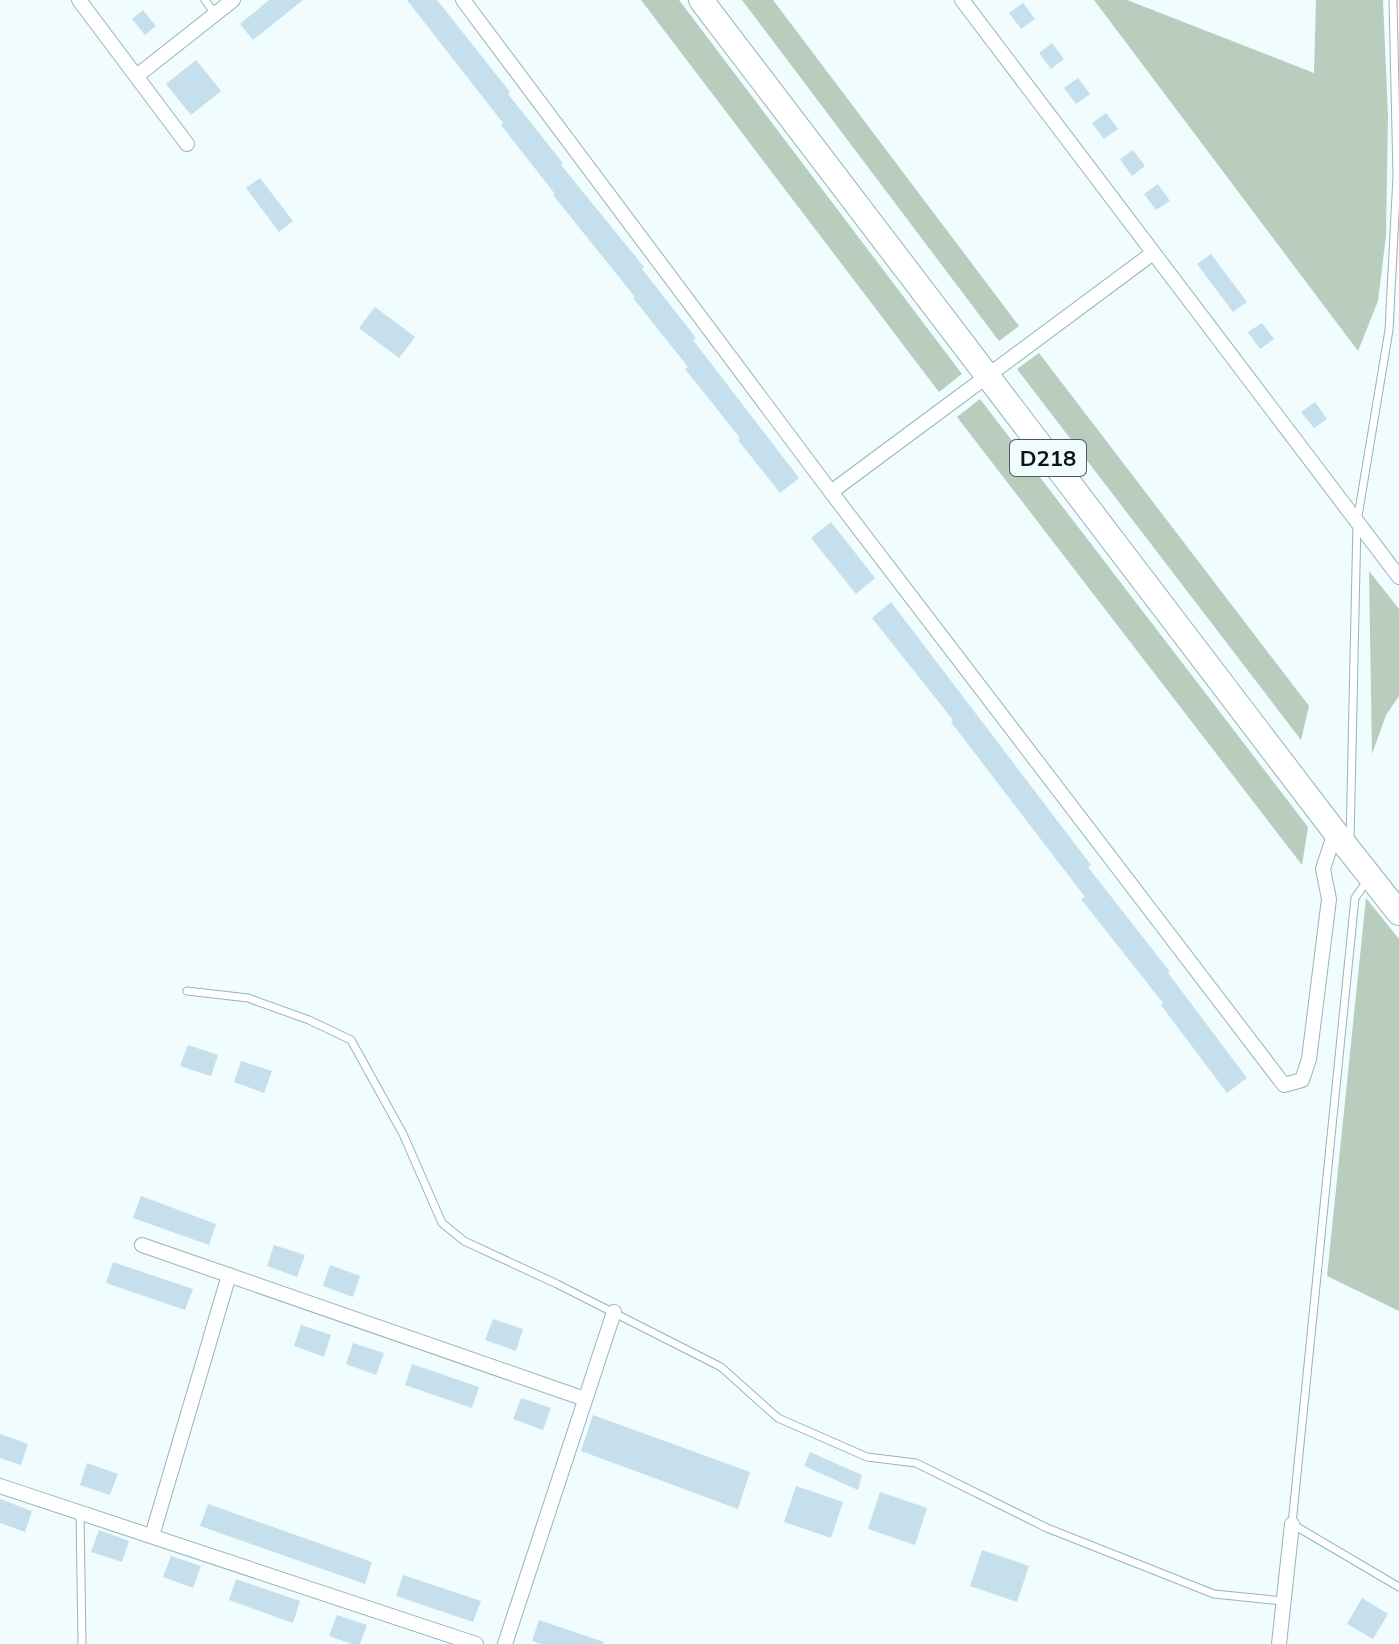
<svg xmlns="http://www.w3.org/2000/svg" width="1399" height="1644" font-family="Mulish,sans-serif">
  <rect width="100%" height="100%" fill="#f0fcfe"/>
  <g fill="#b8cdbd">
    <polygon points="641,0 679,0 962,374 939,392"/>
    <polygon points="742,0 773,0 1019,326 999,341"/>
    <polygon points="1094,0 1127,0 1314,73 1316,0 1383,0 1388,115 1386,236 1378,301 1358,351"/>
    <polygon points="1039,353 1309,706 1301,740 1017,369"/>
    <polygon points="980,399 1308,827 1302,865 957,417"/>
    <polygon points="1369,571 1399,609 1399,696 1386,715 1372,754"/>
    <polygon points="1366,898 1399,939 1399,1311 1327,1276"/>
  </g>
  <g fill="#c5dfed">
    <polygon points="269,0 303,0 253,40 240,24"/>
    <polygon points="407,0 437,0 510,92 508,94 563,163 561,165 644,267 642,269 696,338 693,340 799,478 780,493 738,440 740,438 685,369 688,367 633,298 635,297 553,195 555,194 501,125 503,123"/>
    <polygon points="1023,3 1035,19 1021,29 1009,13"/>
    <polygon points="143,10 156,26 145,35 132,19"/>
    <polygon points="1052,43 1064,59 1051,69 1039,53"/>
    <polygon points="196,60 221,91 191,115 166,84"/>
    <polygon points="1078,78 1090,94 1076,104 1064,88"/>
    <polygon points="1106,113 1118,129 1104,139 1092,123"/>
    <polygon points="1133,150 1145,166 1132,176 1120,159"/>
    <polygon points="260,178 293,221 279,232 246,188"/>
    <polygon points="1158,184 1170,201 1156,210 1144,194"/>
    <polygon points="1211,254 1247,302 1233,312 1197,264"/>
    <polygon points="375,307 415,337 399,358 359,328"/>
    <polygon points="1262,323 1274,339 1260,349 1248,332"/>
    <polygon points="1315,402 1327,419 1314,428 1301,412"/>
    <polygon points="831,522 875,578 856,594 811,538"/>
    <polygon points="891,602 1091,865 1088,867 1170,972 1168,973 1247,1078 1227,1093 1161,1005 1163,1003 1081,899 1085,897 951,722 953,720 872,618"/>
    <polygon points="188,1045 218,1055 211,1076 180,1066"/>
    <polygon points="241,1061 272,1071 264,1093 234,1082"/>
    <polygon points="141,1196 216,1224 209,1245 133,1218"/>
    <polygon points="274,1245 305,1255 297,1277 267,1266"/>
    <polygon points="113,1262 193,1289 185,1310 106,1283"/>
    <polygon points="330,1265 360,1276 353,1297 323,1286"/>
    <polygon points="493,1319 523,1329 516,1351 485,1340"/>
    <polygon points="301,1325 331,1335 324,1357 294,1346"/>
    <polygon points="353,1343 384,1353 376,1375 346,1364"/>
    <polygon points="412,1364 479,1387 472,1408 405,1385"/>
    <polygon points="521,1398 551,1408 543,1430 513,1419"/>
    <polygon points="593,1415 750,1472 738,1509 581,1451"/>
    <polygon points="0,1434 28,1444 21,1465 0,1458"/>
    <polygon points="810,1452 862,1475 858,1490 804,1466"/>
    <polygon points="87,1463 118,1474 110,1495 80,1485"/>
    <polygon points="796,1486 843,1502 831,1538 784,1522"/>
    <polygon points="880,1492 927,1508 915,1545 868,1529"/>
    <polygon points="0,1499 32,1511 25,1532 0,1523"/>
    <polygon points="208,1504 372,1562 365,1584 200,1526"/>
    <polygon points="99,1530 129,1541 122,1562 91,1552"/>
    <polygon points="982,1550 1029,1566 1017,1602 970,1586"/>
    <polygon points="171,1556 201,1566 193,1588 163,1577"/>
    <polygon points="403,1575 481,1601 473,1622 396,1596"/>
    <polygon points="236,1579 300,1601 293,1623 229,1600"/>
    <polygon points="1362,1598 1388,1614 1373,1639 1347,1624"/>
    <polygon points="337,1615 367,1625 360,1644 352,1644 329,1636"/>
    <polygon points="539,1620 604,1642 603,1644 541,1644 532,1641"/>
  </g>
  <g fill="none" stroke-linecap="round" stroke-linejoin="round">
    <g stroke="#97b5b9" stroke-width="9">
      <g id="service">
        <polyline points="205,0 215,14"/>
        <polyline points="1350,841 1357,522 1389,330 1397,176 1393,0"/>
        <polyline points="1367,881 1355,898 1292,1524 1399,1587"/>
        <polyline points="187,991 248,998 309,1020 351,1040 403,1134 442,1223 464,1241 557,1284 721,1367 778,1418 867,1457 916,1463 1047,1528 1214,1594 1283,1601"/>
        <polyline points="80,1512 82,1644"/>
      </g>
    </g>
    <g stroke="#97b5b9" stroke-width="16">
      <g id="minor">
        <polyline points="79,0 187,144"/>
        <polyline points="463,0 831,492 1284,1085 1302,1080 1309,1059 1329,899 1323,869 1335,832"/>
        <polyline points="962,0 1399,577"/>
        <polyline points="138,75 233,0"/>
        <polyline points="831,492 1153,253"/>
        <polyline points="142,1245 585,1399"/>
        <polyline points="0,1486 476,1644"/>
        <polyline points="152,1536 229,1275"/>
        <polyline points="505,1644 614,1312"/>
        <polyline points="1279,1644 1292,1524"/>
      </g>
    </g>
    <g stroke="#97b5b9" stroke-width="26">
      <polyline id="primary" points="701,0 1335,832 1399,913"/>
    </g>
    <use href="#service" stroke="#fff" stroke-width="7"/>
    <use href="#minor" stroke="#fff" stroke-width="14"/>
    <use href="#primary" stroke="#fff" stroke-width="24"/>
  </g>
  <g text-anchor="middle" stroke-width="6" stroke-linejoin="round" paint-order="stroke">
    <rect fill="#f0fcfe" stroke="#4e5a5b" stroke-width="2" x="1010" y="440" width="76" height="36" rx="6"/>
    <g font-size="22" font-weight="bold" fill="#081415">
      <text x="1048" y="466">D218</text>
    </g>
  </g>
</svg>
